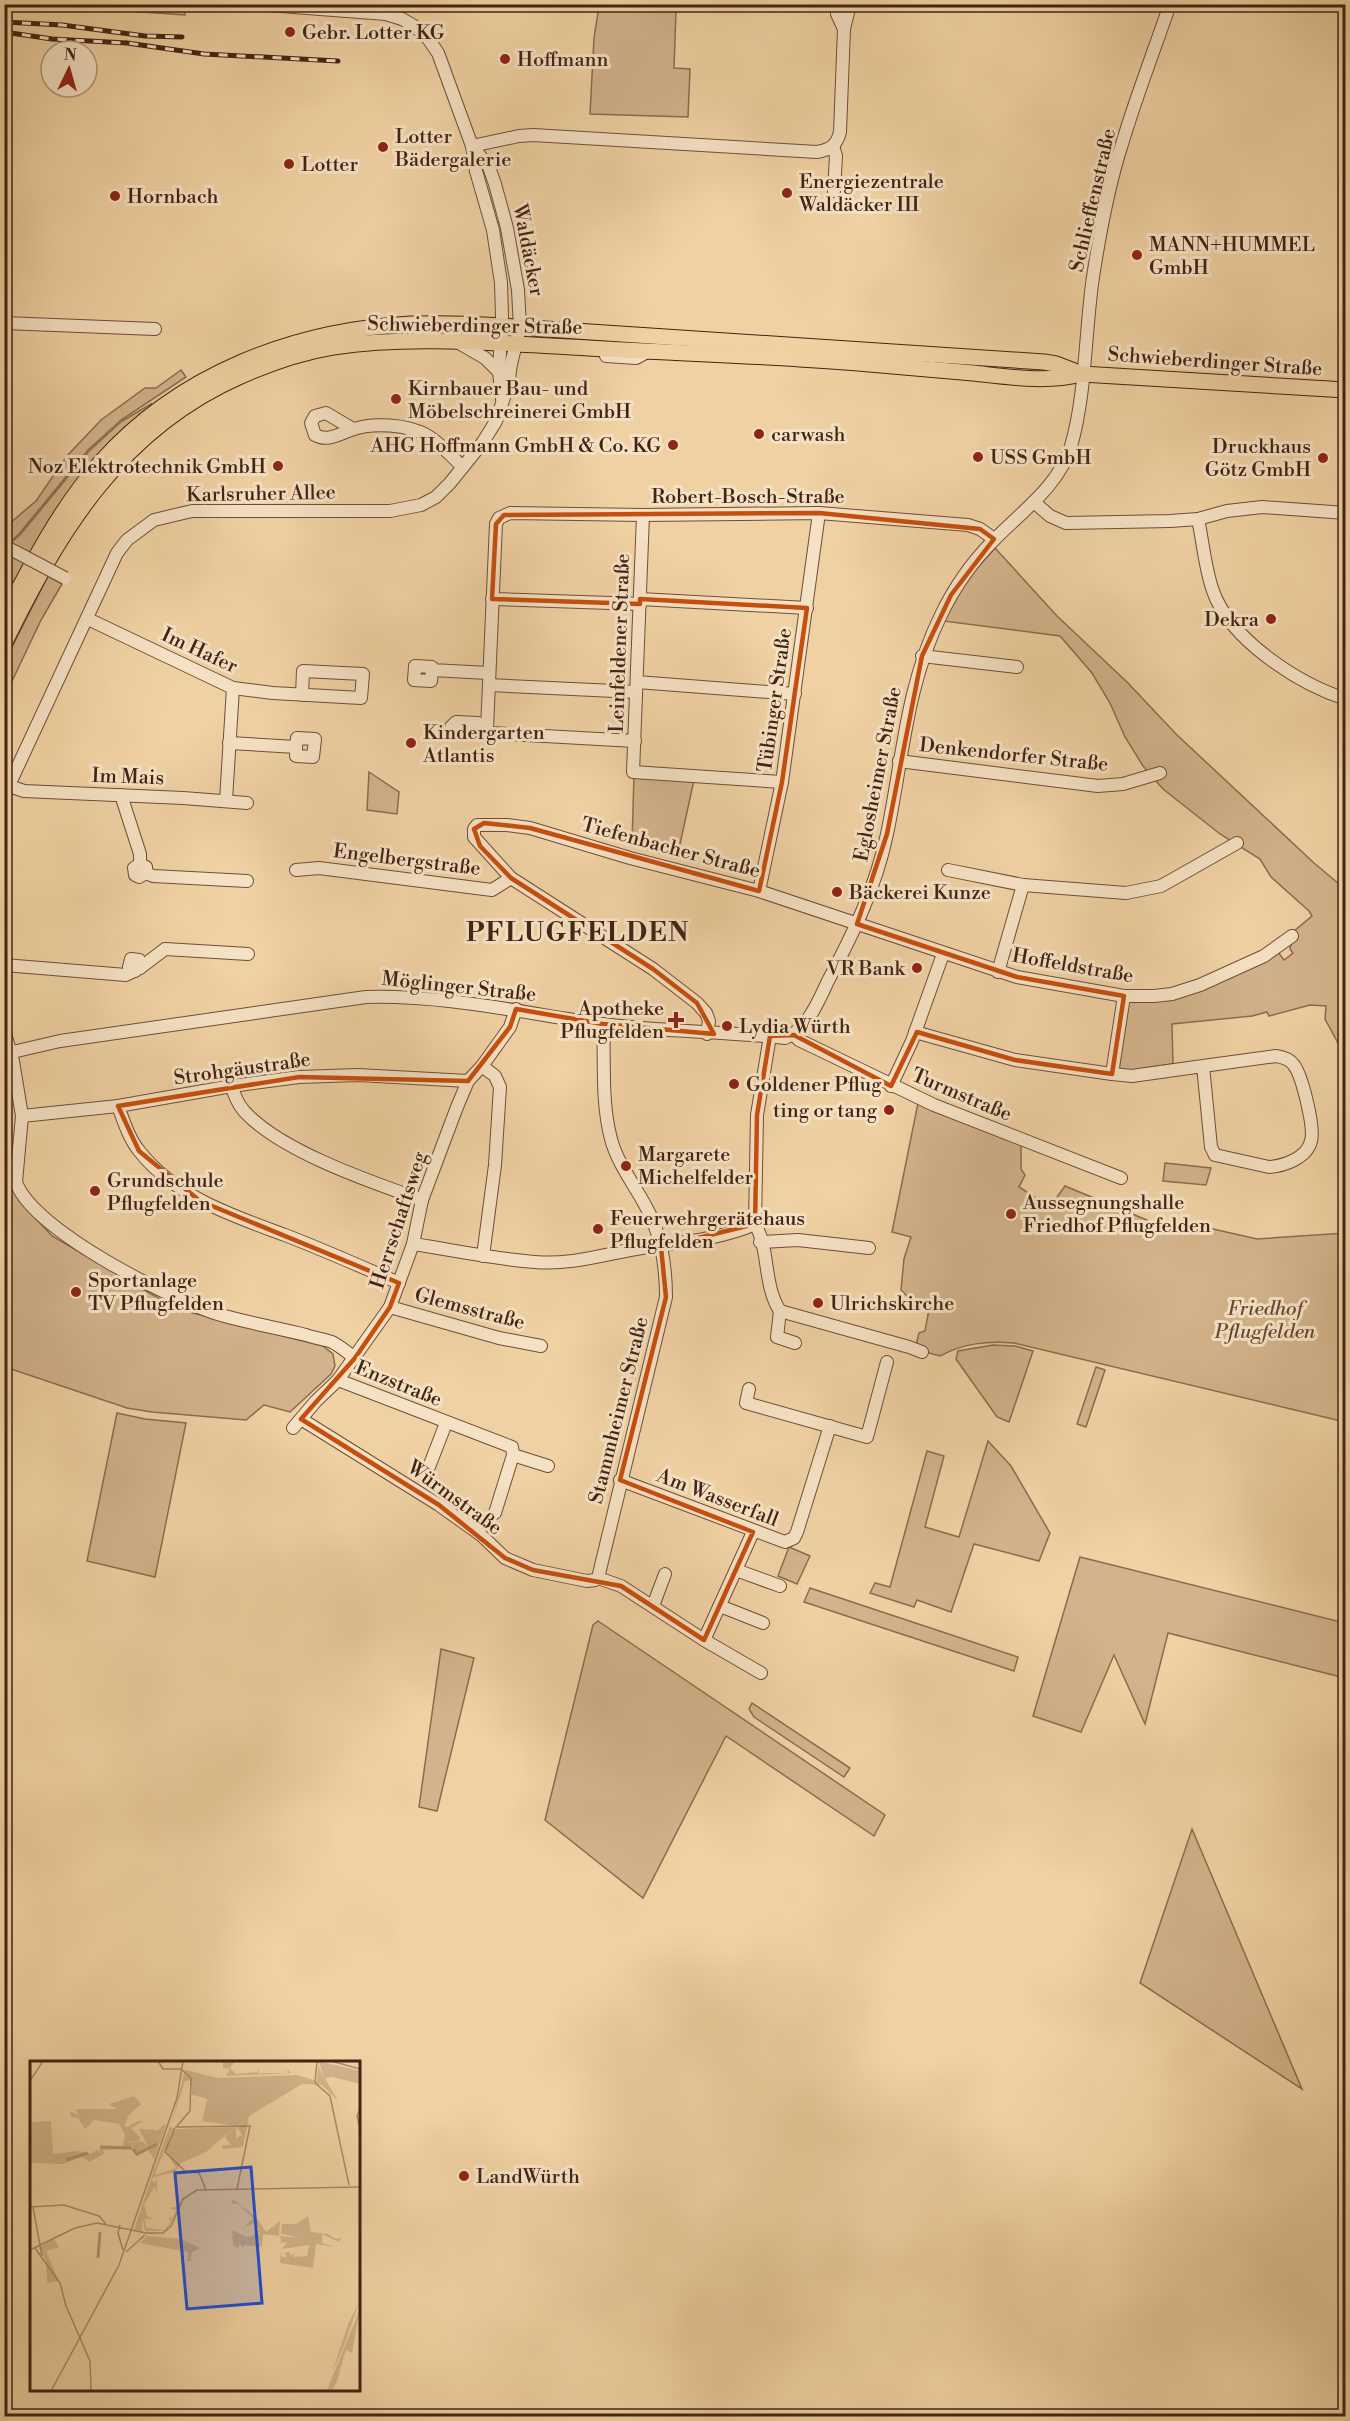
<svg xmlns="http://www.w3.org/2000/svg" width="1350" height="2421" font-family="'Libre Bodoni',serif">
  <rect width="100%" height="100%" fill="#f0d1a3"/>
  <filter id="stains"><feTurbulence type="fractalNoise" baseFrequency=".00333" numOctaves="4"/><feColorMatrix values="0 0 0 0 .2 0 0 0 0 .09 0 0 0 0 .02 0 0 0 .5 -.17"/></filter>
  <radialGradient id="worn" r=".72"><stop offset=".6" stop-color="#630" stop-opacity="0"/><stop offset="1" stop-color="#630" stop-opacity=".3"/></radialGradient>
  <g fill="#d3b38b" stroke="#8b6b50" stroke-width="1.5">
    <polygon points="99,5 184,5 185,15 99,9"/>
    <polygon points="599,6 676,10 674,68 690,69 688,117 590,114 594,38"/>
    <polygon points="181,370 186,377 121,420 88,450 19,534 8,544 5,542 5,524 10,523 36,501 67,456 101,420 145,388 156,388"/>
    <polygon points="151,404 149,410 31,553 9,544 20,535 89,451 122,421"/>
    <polygon points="995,548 1057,616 1128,683 1176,734 1314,863 1345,889 1345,1056 1325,1019 1326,1006 1310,1005 1269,1016 1267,1012 1252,1016 1172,1024 1173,1064 1144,1068 1136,1073 1119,1068 1129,1002 1169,998 1278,952 1284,960 1293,953 1290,949 1294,931 1312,916 1309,911 1271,877 1260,859 1220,834 1163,789 1143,766 1125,737 1110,703 1092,673 1060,636 943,621 961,586"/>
    <polygon points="5,551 25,564 5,602"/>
    <polygon points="48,576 62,584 41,620 5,696 4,663"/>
    <polygon points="369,772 399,792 397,814 367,810"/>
    <polygon points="634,774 694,780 677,858 632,845"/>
    <path d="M919 1098 1021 1140V1169L1025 1175 1019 1187 1050 1207 1065 1186 1178 1233 1182 1222 1257 1239 1345 1233V1422L1014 1343C987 1341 964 1343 940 1356L915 1349 919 1333 925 1331 930 1304 909 1298 901 1290 904 1259 911 1237 892 1232Z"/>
    <polygon points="1165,1163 1211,1168 1206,1185 1163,1181"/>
    <polygon points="5,1178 10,1179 28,1210 52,1236 165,1302 165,1306 323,1346 333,1354 335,1366 331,1374 290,1412 264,1405 246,1420 152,1412 127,1408 5,1367"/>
    <polygon points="993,1345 1015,1346 1033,1351 1009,1422 997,1417 956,1359 958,1351"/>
    <polygon points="1096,1367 1105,1370 1086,1427 1077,1424"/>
    <polygon points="117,1413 145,1419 186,1423 155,1577 87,1561"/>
    <polygon points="988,1441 1011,1466 1050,1533 1039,1561 974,1544 951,1612 917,1600 914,1607 870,1593 875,1583 890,1587 927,1451 944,1456 925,1527 959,1537"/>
    <polygon points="789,1547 810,1556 797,1584 778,1576"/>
    <polygon points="1080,1557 1345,1623 1345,1678 1168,1633 1145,1724 1114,1655 1081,1732 1033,1716"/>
    <polygon points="810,1588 1018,1657 1014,1671 804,1602"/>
    <polygon points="598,1621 885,1815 874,1836 726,1736 643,1898 545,1820 593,1625"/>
    <polygon points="441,1649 474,1658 437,1811 419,1807"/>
    <polygon points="752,1703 850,1768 844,1777 754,1717 749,1709"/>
    <polygon points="1192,1829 1302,2089 1140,1983"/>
  </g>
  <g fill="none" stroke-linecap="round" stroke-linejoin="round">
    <g stroke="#6e4e38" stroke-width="14">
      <g id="minor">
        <polyline points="253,4 386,14 402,19 414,26 427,37 438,53 472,146 476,171 493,230 501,283 502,316 499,372 502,399"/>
        <polyline points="837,4 837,14 844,29"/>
        <path d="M472 146 519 136 533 135 817 152C830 150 837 145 840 132L844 29 850 4"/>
        <polyline points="833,146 836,156 834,191"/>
        <polyline points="4,323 155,329"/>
        <polyline points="459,343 485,358 499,372"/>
        <polyline points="606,356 636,358 647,352"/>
        <path d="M353 429 326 413 315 416 311 423 315 435C328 442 339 434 351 430 372 422 408 424 428 436 441 444 452 457 463 467"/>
        <polyline points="1034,502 1050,516 1066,523 1170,521 1198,519 1227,511 1262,507 1346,513"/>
        <polyline points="643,515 633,772 782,782"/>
        <path d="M1198 519C1203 542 1205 569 1213 591 1230 640 1299 684 1346 699"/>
        <polyline points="4,546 16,552"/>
        <polyline points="492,599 640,604"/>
        <polyline points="640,599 807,608"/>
        <polyline points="88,619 233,688 273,693 361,698 363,674 303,671 302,695"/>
        <polyline points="922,656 1017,667"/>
        <polyline points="432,670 431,681 414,680 415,666 432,667 432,670 488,673"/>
        <polyline points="637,682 795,694"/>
        <polyline points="489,685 636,692"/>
        <polygon points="456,722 478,723 483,729 478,734 452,731 451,727"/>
        <polyline points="483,729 487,729 491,733 635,741"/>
        <polyline points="487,729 496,524 499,518 510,513 643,515 819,513 968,525 980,529 994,539"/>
        <polyline points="229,743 296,747 296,756 313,757 315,739 297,738 296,747"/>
        <polyline points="899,761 1098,786 1123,784 1160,773"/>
        <polyline points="9,786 24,791 183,798 247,803"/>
        <polyline points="121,795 140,854 140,864 146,867 146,873 153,876 247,881"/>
        <polyline points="4,796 117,553 127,540 154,520 192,511 390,511 421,505 436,497 450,483 483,442 496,421 508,386 511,364 520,327 518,290 507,228 495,184 489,167 472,146"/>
        <polyline points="226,800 233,688"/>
        <polyline points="140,864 134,868 135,875 139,877 146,873"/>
        <polyline points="296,870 319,868 492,890 511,878"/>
        <polyline points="948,870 1023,885"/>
        <polyline points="759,891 782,782 819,513"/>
        <polyline points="4,965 126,975 140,968 165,949 248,954"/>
        <polyline points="135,971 129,967 131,959 139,960 140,968"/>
        <polyline points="998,972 1023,885 1126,893 1161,886 1237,843"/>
        <path d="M4 1030 13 1061 22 1116 16 1182C32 1230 173 1301 221 1315 249 1323 278 1328 306 1335 314 1338 324 1339 332 1342 340 1346 348 1353 355 1358"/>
        <path d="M915 1032 1015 1060 1112 1074 1132 1076 1203 1066 1211 1147 1215 1155 1269 1167C1284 1166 1307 1158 1311 1141 1315 1128 1302 1074 1293 1064 1289 1059 1283 1057 1276 1056L1203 1066"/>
        <polyline points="707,1034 709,1021 706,1013 697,1003 653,969 511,878 474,837 474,829 477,825 507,825 530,828 630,858 759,891 1017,977 1124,996 1154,996 1172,994 1200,985 1264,956 1292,936"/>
        <polyline points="794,1035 799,1040 934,1105 1121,1178"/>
        <path d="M770 1036 757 1115 755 1224C770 1250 763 1285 780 1311L909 1347 922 1352"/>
        <path d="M4 1054 60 1041 366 997C447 995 523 1013 602 1024 663 1032 724 1031 785 1038 807 1030 818 1002 828 981 853 934 876 887 887 834 903 758 906 686 941 615 954 588 971 563 993 541 1021 512 1059 486 1071 446 1086 395 1085 331 1093 277 1100 232 1108 187 1122 144 1136 97 1154 51 1170 4"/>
        <polyline points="482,1066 495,1076 500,1087 495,1165 483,1256"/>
        <polyline points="1112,1074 1124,996"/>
        <path d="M232 1086C234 1095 238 1104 244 1111 280 1151 371 1182 422 1200"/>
        <polyline points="891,1086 912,1041 943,954"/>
        <path d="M118 1106C124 1122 129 1139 140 1152 176 1197 233 1216 285 1235 324 1250 362 1267 399 1283"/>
        <polyline points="22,1116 118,1106 232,1086 299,1077 358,1075 468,1081"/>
        <polyline points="760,1242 798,1240 869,1248"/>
        <path d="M413 1244C453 1250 494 1259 535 1262 568 1265 598 1256 630 1250 672 1243 716 1241 755 1224"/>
        <polyline points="390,1307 499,1338 541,1346"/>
        <polyline points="780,1311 777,1337 795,1343"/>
        <polyline points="338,1380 512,1447 513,1455 548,1466"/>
        <polyline points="749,1389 746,1403 867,1437 887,1362"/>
        <path d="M301 1419 439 1505 481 1535 505 1558 533 1570 587 1581 595 1580 598 1578 666 1297C666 1271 663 1246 653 1221 641 1192 619 1169 611 1139 601 1101 605 1062 603 1024"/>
        <polyline points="293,1428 316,1401 338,1380 390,1307 413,1244 422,1200 457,1107 468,1081 482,1066 510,1027 516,1009"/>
        <polyline points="429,1467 446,1423"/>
        <polyline points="620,1480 785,1542 794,1538 797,1532 830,1426"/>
        <polyline points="495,1513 513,1455"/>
        <polyline points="736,1570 780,1586"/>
        <polyline points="598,1578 621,1586 704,1640 761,1673"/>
        <polyline points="653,1606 665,1574"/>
        <polyline points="720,1606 763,1623"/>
        <polyline points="704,1640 753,1532"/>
      </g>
    </g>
    <g stroke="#432314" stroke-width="17">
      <g id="major">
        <path d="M4 617C32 563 60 509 100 463 179 374 294 330 411 324 441 323 471 324 502 326L1044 362 1056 364 1082 374"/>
        <path d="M4 644C59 531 120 429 241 376 270 363 302 352 333 347 411 335 493 343 571 347 667 353 762 355 858 363 896 366 935 370 973 373 1010 377 1045 383 1082 374L1346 390"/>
      </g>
    </g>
    <use href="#minor" stroke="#f5e1c3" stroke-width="12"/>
    <use href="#major" stroke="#f0d1a3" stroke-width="15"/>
    <g stroke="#432314" stroke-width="5">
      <g id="rail">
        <polyline points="4,22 62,25 145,36 182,37"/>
        <polyline points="4,32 52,39 127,43 204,54 338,61"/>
      </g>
    </g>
    <use href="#rail" stroke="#f5e1c3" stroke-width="3" stroke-dasharray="9" stroke-linecap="butt"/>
    <g stroke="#6e4e38" stroke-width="14" stroke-linecap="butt">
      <polyline id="minor-bridge" points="16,552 65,578"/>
    </g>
    <use href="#minor-bridge" stroke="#f5e1c3" stroke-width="12"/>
  </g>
  <path fill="none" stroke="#c74e0e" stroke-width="4.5" stroke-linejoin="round" d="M819 513 980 529 994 539 951 595 922 656 887 834 857 924 1017 977 1124 996 1112 1074 1015 1060 917 1032 891 1086 794 1035 770 1036 757 1115 755 1224 661 1247 666 1297 620 1480 753 1532 704 1640 621 1586 533 1570 505 1558 439 1505 301 1419 355 1358 390 1307 399 1283 200 1201 139 1151 118 1106 299 1077 468 1081 510 1027 516 1009 603 1024 714 1034 697 1003 653 969 511 878 480 846 474 829 484 823 530 828 759 891 782 782 807 608 640 599V604L492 599 496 524 504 515Z"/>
  <g fill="#8f2418" stroke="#f5e1c3" stroke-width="2">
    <circle cx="290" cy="32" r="6"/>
    <circle cx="505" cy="59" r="6"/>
    <circle cx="383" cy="147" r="6"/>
    <circle cx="289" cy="164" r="6"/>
    <circle cx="787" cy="193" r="6"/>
    <circle cx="115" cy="196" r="6"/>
    <circle cx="1137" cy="255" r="6"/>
    <circle cx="396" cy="399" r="6"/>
    <circle cx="759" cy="434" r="6"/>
    <circle cx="673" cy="445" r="6"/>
    <circle cx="978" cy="457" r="6"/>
    <circle cx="1323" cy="458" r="6"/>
    <circle cx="278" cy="466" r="6"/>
    <circle cx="1271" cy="619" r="6"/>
    <circle cx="411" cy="743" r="6"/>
    <circle cx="837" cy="892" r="6"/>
    <circle cx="917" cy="968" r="6"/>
    <path d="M673 1011h6v6h6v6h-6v6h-6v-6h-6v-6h6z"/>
    <circle cx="727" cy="1026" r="6"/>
    <circle cx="734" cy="1084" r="6"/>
    <circle cx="889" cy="1110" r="6"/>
    <circle cx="626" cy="1166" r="6"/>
    <circle cx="95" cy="1191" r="6"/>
    <circle cx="1011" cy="1214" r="6"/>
    <circle cx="598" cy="1229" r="6"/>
    <circle cx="76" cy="1292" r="6"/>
    <circle cx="818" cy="1303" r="6"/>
    <circle cx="464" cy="2176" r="6"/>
  </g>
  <g text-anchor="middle" stroke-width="6" stroke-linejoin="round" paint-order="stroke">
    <g font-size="20" fill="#432314" stroke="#f5e1c3" text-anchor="start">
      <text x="302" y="39">Gebr. Lotter KG</text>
      <text x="517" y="66">Hoffmann</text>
      <text x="395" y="143">Lotter<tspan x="395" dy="23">Bädergalerie</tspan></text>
      <text x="301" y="171">Lotter</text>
      <text x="799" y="188">Energiezentrale<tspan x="799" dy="23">Waldäcker III</tspan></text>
      <text x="127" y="203">Hornbach</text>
      <text x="1149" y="251">MANN+HUMMEL<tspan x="1149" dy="23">GmbH</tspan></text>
      <text x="408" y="395">Kirnbauer Bau- und<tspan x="408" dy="23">Möbelschreinerei GmbH</tspan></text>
      <text x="771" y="441">carwash</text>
      <text x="661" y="452" text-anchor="end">AHG Hoffmann GmbH &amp; Co. KG</text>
      <text x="1311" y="453" text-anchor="end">Druckhaus<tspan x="1311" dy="23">Götz GmbH</tspan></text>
      <text x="990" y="464">USS GmbH</text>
      <text x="266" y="473" text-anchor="end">Noz Elektrotechnik GmbH</text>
      <text x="1259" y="626" text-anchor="end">Dekra</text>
      <text x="423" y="739">Kindergarten<tspan x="423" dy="23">Atlantis</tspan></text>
      <text x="849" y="899">Bäckerei Kunze</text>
      <text x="905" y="975" text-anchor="end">VR Bank</text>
      <text x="664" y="1015" text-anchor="end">Apotheke<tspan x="664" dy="23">Pflugfelden</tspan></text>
      <text x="739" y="1033">Lydia Würth</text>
      <text x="746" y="1091">Goldener Pflug</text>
      <text x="877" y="1117" text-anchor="end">ting or tang</text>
      <text x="638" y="1161">Margarete<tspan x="638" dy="23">Michelfelder</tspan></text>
      <text x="107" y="1187">Grundschule<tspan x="107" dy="23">Pflugfelden</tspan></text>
      <text x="1023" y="1209">Aussegnungshalle<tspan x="1023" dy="23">Friedhof Pflugfelden</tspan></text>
      <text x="610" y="1225">Feuerwehrgerätehaus<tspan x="610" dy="23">Pflugfelden</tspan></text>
      <text x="88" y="1287">Sportanlage<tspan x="88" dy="23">TV Pflugfelden</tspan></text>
      <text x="830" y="1310">Ulrichskirche</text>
      <text x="476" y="2183">LandWürth</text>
    </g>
    <g font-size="20" fill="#432314" stroke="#f5e1c3">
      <text transform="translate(1092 200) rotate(-77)" y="7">Schlieffenstraße</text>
      <text transform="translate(529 250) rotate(79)" y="7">Waldäcker</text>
      <text transform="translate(475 325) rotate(1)" y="7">Schwieberdinger Straße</text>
      <text transform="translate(1215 361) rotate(4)" y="7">Schwieberdinger Straße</text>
      <text transform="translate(261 493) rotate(-1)" y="7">Karlsruher Allee</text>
      <text x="748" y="503">Robert-Bosch-Straße</text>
      <text transform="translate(619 643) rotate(-88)" y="7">Leinfeldener Straße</text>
      <text transform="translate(200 650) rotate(25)" y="7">Im Hafer</text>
      <text transform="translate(774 700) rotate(-82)" y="7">Tübinger Straße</text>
      <text transform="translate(1014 754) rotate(6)" y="7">Denkendorfer Straße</text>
      <text transform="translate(877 774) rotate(-79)" y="7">Eglosheimer Straße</text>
      <text transform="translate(128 776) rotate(2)" y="7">Im Mais</text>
      <text transform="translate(671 847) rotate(15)" y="7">Tiefenbacher Straße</text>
      <text transform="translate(407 859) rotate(7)" y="7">Engelbergstraße</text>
      <text transform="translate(1073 965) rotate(10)" y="7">Hoffeldstraße</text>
      <text transform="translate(459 986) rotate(6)" y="7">Möglinger Straße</text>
      <text transform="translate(242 1068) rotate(-8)" y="7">Strohgäustraße</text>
      <text transform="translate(962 1094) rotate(23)" y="7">Turmstraße</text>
      <text transform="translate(398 1220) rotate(-72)" y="7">Herrschaftsweg</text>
      <text transform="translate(470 1308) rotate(15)" y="7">Glemsstraße</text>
      <text transform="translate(399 1383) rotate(22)" y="7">Enzstraße</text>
      <text transform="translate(618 1410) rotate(-76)" y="7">Stammheimer Straße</text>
      <text transform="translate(455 1497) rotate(36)" y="7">Würmstraße</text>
      <text transform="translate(718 1497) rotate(21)" y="7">Am Wasserfall</text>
    </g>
    <g font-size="20" font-style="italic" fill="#674732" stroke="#f5e1c3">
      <text x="1265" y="1315">Friedhof<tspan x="1265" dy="23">Pflugfelden</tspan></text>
    </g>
    <g font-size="26" font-weight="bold" letter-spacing="1.5" fill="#432314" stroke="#f5e1c3">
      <text x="578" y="941">PFLUGFELDEN</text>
    </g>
  </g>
  <g transform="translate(30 2061)">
    <rect width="330" height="330" fill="#f0d1a3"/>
    <path d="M193 0H205L200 7 206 13 227 11 230 6 228 12H257L258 8 260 12 196 15 200 8 193 7ZM288 0 330 10V23L303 16 296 17V20ZM288 5 308 40 292 24 272 23 219 55 213 86 192 88V84H201L195 76 202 69 176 91 151 102 145 111 121 117 140 65 144 68 139 76 147 68 206 66V77L212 74 207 66 218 57 207 65 172 60 177 39 180 40 175 37 162 34 161 19 155 20 141 64 155 9 188 17 267 14 287 20ZM135 88 146 107 126 114 125 113ZM104 35 111 43 99 54 94 65 98 66 108 60H113L101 67 110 76 109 80 99 81 103 88 73 89 74 93 59 101 52 96 32 103 0 102V61L21 60 23 93 47 90 61 93 68 88 69 93 70 86H93L95 73 89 63 64 59 55 68 48 57 41 56 40 50 48 54 46 48H87L79 43ZM134 63 136 64 124 98 118 89 108 93 100 82 112 80 118 86 109 68 128 69ZM127 117V133L125 125 114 144 117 155 124 158H114L117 167 135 169 141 160 138 157 143 156 146 149 139 147 146 146 157 133 136 170H115L112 157V170L104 169 121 118 125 122ZM203 138 226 156 236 171 250 160 249 175 233 173 232 186 214 184 213 187 210 183 208 187 203 184 202 169 217 176 232 172H227L229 168 224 162 213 167 223 157 208 143H201ZM278 155 281 171 298 173 306 178 311 177 309 181 292 173V182L305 186 286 183 283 207 250 202 251 190 252 196H257L254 192 259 191 261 195 263 192 264 196 277 195 279 184 252 188 257 181 251 182 250 175 271 177 251 173 252 163H266ZM117 175 151 178 170 187 162 191 161 200H157L158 191 110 182ZM24 178 29 186 16 190 29 220 17 222 16 200 9 186ZM329 242 313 287 302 312 318 263ZM330 248 322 292 316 289 307 320 302 330 297 329Z" fill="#d3b38b" fill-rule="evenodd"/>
    <path fill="none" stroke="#b59672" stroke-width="3" d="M70 86 102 87M103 88 107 93 127 83M36 99 58 92M68 197 70 171"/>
    <path fill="none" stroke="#ab8b6a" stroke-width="1.5" d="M128 0 133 8H151L161 17 160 50 147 65M287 0 285 22 300 35 319 124M301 0 330 8M0 20 13 0M330 48 327 55 330 69M145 66 220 65 207 128M145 67 135 91 155 110 169 112 176 129M0 146 34 144 69 155 76 163M3 146 12 195M90 164 88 172 93 189M5 187 30 222 36 245 60 300 61 330M0 189 45 167 67 162 116 172H133L141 165 153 138 167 129 330 126M96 191 115 174M21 330 89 204 147 37 153 0"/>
    <path fill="#1d4ed8" fill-opacity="0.15" stroke="#1d4ed8" stroke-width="3" d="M221 106 232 242 157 248 145 112Z"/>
    <rect width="330" height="330" fill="none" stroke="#432314" stroke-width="3"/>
  </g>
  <rect width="1350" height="2421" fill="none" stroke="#f0d1a3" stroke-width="24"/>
  <rect x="6" y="6" width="1338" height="2409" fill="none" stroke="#432314" stroke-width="3"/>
  <rect x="12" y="12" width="1326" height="2397" fill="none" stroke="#432314" stroke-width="1.5"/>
  <g transform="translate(69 69) rotate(5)"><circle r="28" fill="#f5e1c3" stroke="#ae957d" stroke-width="1.5"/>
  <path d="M0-4.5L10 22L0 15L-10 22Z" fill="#8f2418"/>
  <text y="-9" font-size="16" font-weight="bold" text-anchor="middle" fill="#432314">N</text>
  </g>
  <rect width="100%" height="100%" filter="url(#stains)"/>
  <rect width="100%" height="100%" fill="url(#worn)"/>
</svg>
